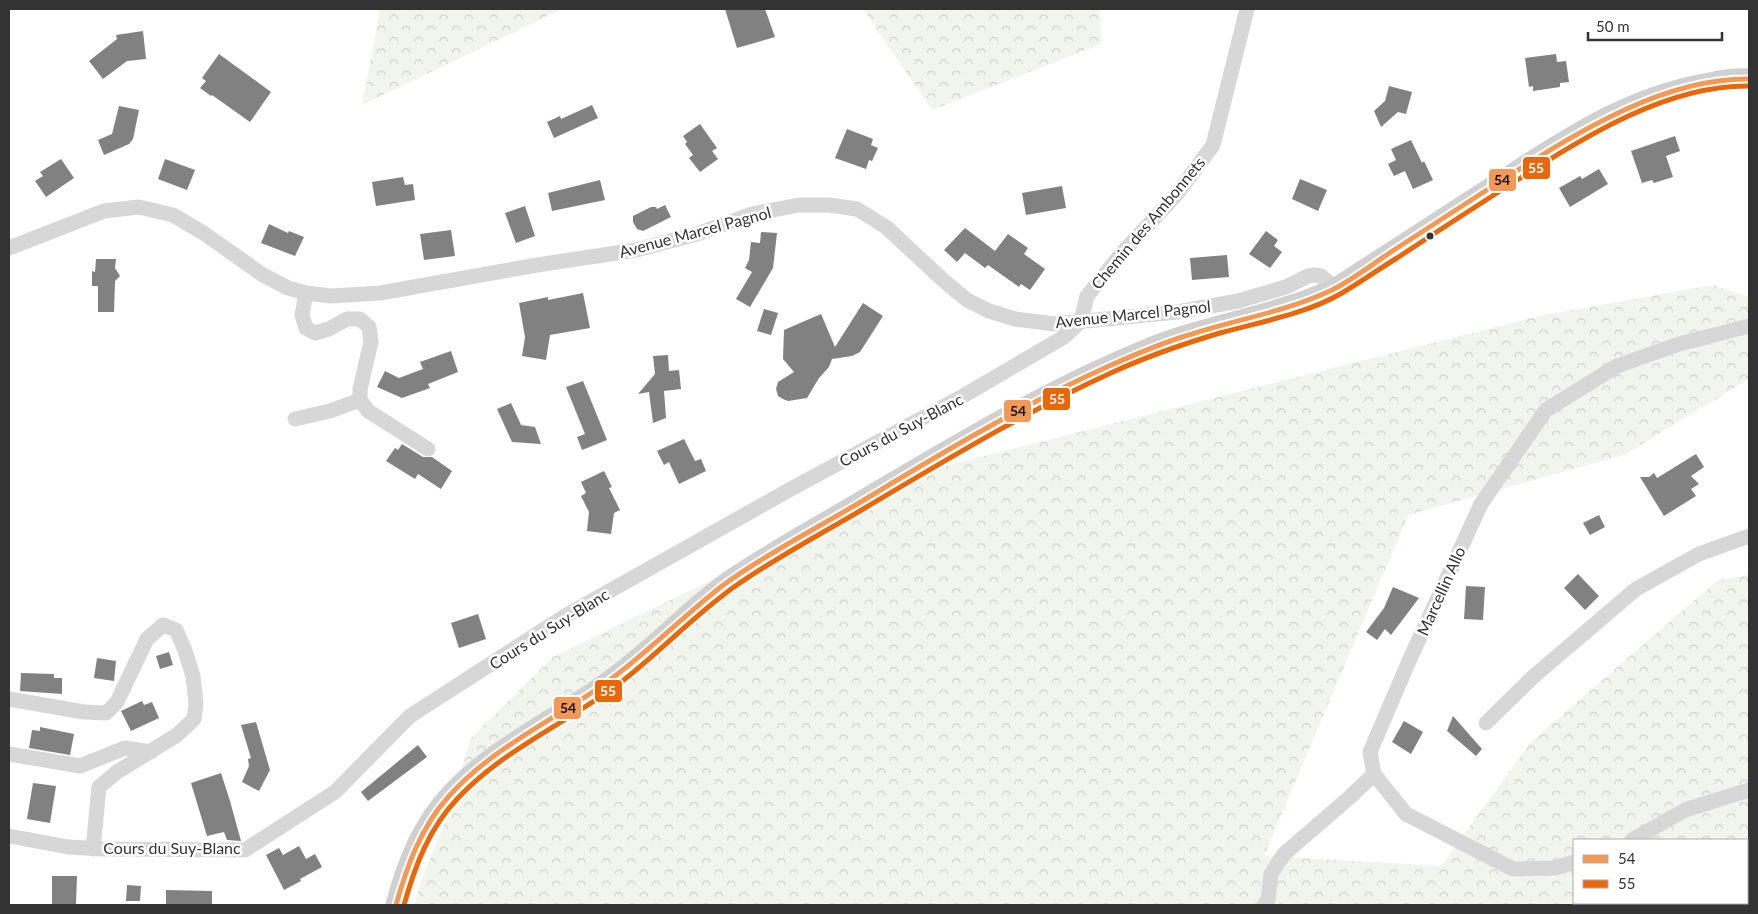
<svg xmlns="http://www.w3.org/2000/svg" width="1758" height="914" font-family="Lato,sans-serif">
  <defs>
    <pattern id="forest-crowns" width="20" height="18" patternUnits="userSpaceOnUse" patternTransform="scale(1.25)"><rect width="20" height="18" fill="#f1f5ed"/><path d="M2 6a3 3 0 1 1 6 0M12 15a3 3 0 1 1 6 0" fill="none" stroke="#cfd2cc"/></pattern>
  </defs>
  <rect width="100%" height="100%" fill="#fff"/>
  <g fill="url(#forest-crowns)" fill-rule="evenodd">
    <polygon points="377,9 562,9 362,105 380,12"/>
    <polygon points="863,9 1100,9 1101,44 932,110"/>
    <path d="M1713 285 1749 297V379L1624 455 1408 515 1264 856 1441 866 1532 741 1718 580 1749 575V905H414L422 879 448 814 471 738 553 657 948 465 1540 316ZM1574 840H1747V903H1574Z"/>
  </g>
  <g fill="#818181">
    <polygon points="725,9 765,9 775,37 737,48"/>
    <polygon points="143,31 146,59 127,61 103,79 89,61 117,39 116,35"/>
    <polygon points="219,54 271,92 250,122 212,95 211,96 200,88 206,81 202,78"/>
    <polygon points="1556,54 1557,62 1566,61 1569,82 1560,83 1560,87 1533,91 1533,86 1529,87 1525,58"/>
    <polygon points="1389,86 1412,92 1406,114 1398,112 1381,127 1374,111 1385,101"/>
    <polygon points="592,105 598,118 554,138 547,122 560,116 561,119"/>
    <polygon points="119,106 139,110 133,139 129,144 104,155 98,140 112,134"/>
    <polygon points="700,124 717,148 712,151 718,159 700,172 689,158 693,155 685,144 687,142 683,136"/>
    <polygon points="847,129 873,139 871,145 878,148 872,161 869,160 866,169 835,158"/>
    <polygon points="1675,136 1680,151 1666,156 1673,177 1654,183 1652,180 1642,183 1631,151"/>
    <polygon points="1411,140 1422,163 1424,161 1433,180 1413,189 1405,171 1394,176 1388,164 1396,160 1391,149"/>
    <polygon points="61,159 74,178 46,197 35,181 43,176 40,172"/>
    <polygon points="165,159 195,170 187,190 158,179"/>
    <polygon points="1599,169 1608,184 1570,207 1559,188 1580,176 1582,179"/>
    <polygon points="403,177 405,185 413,184 415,200 376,206 372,182"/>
    <polygon points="1300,179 1327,190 1318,211 1292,199"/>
    <polygon points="600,180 605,200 552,211 548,193"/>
    <polygon points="1062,186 1066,208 1026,215 1022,193"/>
    <polygon points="665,205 671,217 643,231 637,229 633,222 633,216 651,207 656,207 657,209"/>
    <polygon points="525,206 535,236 516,243 505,213"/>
    <polygon points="269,224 288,233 289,231 304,237 295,256 261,243"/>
    <polygon points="965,228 995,251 1008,234 1028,248 1024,254 1045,269 1030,290 1021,284 1019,287 988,265 985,268 965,253 957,262 944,250"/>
    <polygon points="451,230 455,256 424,260 420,234"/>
    <polygon points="1266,231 1278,240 1274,246 1282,252 1270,268 1249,254"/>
    <polygon points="761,232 777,233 773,268 750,307 736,299 752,272 745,268 749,260 751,242 760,243"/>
    <polygon points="1227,255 1229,277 1192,280 1190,258"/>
    <polygon points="96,259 116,259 115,268 120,276 115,281 114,312 98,312 98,286 92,286 92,271 95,272"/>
    <polygon points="583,293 590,328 550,335 546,360 522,356 525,337 519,303 548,297 548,300"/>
    <polygon points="863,303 883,316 860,352 852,356 832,359 829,367 819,378 807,398 788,401 783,399 778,396 776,389 778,382 794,372 783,359 784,330 821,314 835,347"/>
    <polygon points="764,309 778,313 771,335 757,331"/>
    <polygon points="451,351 458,372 428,384 430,388 402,398 377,387 385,371 399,378 423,369 420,362"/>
    <polygon points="668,355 669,371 679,370 681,389 664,391 666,418 653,423 649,392 638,394 655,374 653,356"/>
    <polygon points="583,381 607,440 582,450 577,437 585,434 566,387"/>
    <polygon points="511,403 521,425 535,427 541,444 512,442 497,409"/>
    <polygon points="684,439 695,461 701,459 706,471 679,484 669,462 664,465 657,451"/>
    <polygon points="402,444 423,457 432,457 452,471 441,489 418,474 415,479 386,461 395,448 398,450"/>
    <polygon points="1696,454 1704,467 1691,476 1699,484 1691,489 1696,496 1664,516 1640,477 1649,477 1654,473 1657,478"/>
    <polygon points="604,471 612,487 609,488 620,510 614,513 611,534 587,531 589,512 581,496 586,493 581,482"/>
    <polygon points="1599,515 1605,527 1590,535 1583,523"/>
    <polygon points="1578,574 1599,596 1585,610 1564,588"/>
    <polygon points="1466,586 1485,587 1483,620 1464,619"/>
    <polygon points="1393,587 1419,598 1391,635 1385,629 1377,640 1366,632 1384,608"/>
    <polygon points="478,614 486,639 459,648 451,623"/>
    <polygon points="169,652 173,665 160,669 156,656"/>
    <polygon points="97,658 116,661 114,681 94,678"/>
    <polygon points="21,673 54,674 54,678 62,678 62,694 20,691"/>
    <polygon points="142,701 144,705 152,702 159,718 131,731 121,711"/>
    <polygon points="1453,716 1482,749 1476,756 1447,731"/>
    <polygon points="1404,721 1423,732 1411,754 1392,742"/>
    <polygon points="256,722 270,770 259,791 242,782 249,766 248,759 251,758 241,725"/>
    <polygon points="40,727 74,734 70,755 29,748 32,730 40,731"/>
    <polygon points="418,745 427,757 368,801 361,792"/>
    <polygon points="221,773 230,801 241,841 227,840 224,832 207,836 191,783"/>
    <polygon points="33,783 56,786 50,823 27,819"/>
    <polygon points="299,846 306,859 315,854 322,867 300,879 301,881 284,890 266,855 279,848 283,855"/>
    <polygon points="52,876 77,876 76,905 52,905"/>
    <polygon points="127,885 141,886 140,901 126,901"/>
    <polygon points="166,890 212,891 212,905 166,905"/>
  </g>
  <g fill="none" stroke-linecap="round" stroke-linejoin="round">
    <g stroke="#d7d7d7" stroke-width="15">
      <polyline points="9,248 104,211 139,207 173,215 205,234 263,275 288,288 306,293 331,296 380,293 537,265 636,250 697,234 752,214 799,205 829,205 857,209 886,227 943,280 967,300 989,311 1015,319 1055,324 1177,312 1238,301 1286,287 1308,276 1315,275 1321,276 1336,288"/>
      <polyline points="306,293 302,315 306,328 315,333 329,329 347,319 360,319 369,327 371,342 360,389 360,400 368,411 428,449"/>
      <polyline points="295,419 330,411 360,400"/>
      <polyline points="9,699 84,712 106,713 117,702 147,639 163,625 176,630 184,648 193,676 196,703 194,719 177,735 117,772 99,787 93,849"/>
      <polyline points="1486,723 1533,677 1636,589 1699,554 1749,536"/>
      <polyline points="9,754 80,766 125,748 151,752"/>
      <polyline points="9,836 68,847 103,849 245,850 335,792 410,716 565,616 789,490 963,396 1064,337 1081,321 1087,296 1123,252 1177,194 1213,145 1247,9"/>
      <polyline points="1632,840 1685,810 1749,790"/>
      <polyline points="1574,862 1555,868 1513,869 1406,814 1374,774 1370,752 1409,661 1481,504 1546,410 1617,366 1679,344 1749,326"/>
      <polyline points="1264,905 1268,900 1271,874 1284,854 1350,797 1374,774"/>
    </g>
    <path stroke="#d0d0d0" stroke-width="21" d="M396 905C407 863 422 825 452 793 496 746 557 720 608 682 650 652 686 613 728 582 776 549 828 522 877 492 963 441 1051 389 1143 351 1206 324 1275 317 1336 288 1388 254 1440 221 1492 187 1560 144 1622 99 1704 84 1719 81 1734 78 1749 79"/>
    <g stroke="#fff" stroke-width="9">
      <path id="bus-1" d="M396 905C407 866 421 827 449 796 493 747 555 720 607 682 649 652 685 614 726 583 768 553 815 529 859 503 940 454 1022 405 1109 366 1136 354 1164 342 1192 334 1239 319 1288 311 1332 290 1354 279 1374 263 1394 250 1433 225 1472 200 1510 175 1580 131 1664 78 1749 79"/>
    </g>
    <g stroke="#fff" stroke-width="9">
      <path id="bus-2" d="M404 905C415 866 429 828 458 798 502 751 564 724 616 686 657 655 692 617 734 587 775 558 821 534 865 508 946 460 1027 411 1113 372 1148 356 1183 344 1220 333 1260 322 1306 314 1342 293 1361 282 1379 269 1397 258 1438 231 1478 205 1519 179 1586 136 1667 85 1749 86"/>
    </g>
    <use href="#bus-1" stroke="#f49855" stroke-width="5"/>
    <use href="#bus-2" stroke="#ea6608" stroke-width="5"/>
  </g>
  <circle fill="#333" stroke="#fff" stroke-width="2" cx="1430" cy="236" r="4.5"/>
  <g text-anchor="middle" stroke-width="5" stroke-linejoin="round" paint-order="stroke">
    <g font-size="16" fill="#333" stroke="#fff">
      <text transform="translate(1148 223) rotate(-50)" y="6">Chemin des Ambonnets</text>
      <text transform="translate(695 232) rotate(-15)" y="6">Avenue Marcel Pagnol</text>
      <text transform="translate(1133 314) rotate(-6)" y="6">Avenue Marcel Pagnol</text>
      <text transform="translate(901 430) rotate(-28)" y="6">Cours du Suy-Blanc</text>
      <text transform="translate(1441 591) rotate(-66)" y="6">Marcellin Allo</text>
      <text transform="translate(549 629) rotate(-32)" y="6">Cours du Suy-Blanc</text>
      <text x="172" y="854">Cours du Suy-Blanc</text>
    </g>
  </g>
  <g stroke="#fff" stroke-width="2">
    <rect x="1522" y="156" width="29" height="24" rx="5" fill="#ea6608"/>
    <rect x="1488" y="168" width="29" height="24" rx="5" fill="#f49855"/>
    <rect x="1042" y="387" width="29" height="24" rx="5" fill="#ea6608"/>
    <rect x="1003" y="399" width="29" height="24" rx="5" fill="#f49855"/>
    <rect x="594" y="679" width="29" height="24" rx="5" fill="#ea6608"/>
    <rect x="553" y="696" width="29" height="24" rx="5" fill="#f49855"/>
  </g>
  <g font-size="14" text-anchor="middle" font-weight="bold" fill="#fff">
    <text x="1536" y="173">55</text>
    <text x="1057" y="404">55</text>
    <text x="608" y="696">55</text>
  </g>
  <g font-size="14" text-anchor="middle" font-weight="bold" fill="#111">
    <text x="1502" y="185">54</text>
    <text x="1018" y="416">54</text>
    <text x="568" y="713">54</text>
  </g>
  <rect width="1758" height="914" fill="none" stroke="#333333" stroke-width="20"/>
  <rect x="1573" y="839" width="175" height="65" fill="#ffffff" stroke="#adadad"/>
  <rect x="1583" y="855" width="25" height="8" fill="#f49855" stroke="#adadad"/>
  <text x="1618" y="864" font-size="15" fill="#333333">54</text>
  <rect x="1583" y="880" width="25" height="8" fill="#ea6608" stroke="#adadad"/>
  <text x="1618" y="889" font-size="15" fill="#333333">55</text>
  <path d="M1588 32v8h134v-8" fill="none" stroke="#333333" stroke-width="2.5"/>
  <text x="1596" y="32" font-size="15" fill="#333333" stroke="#ffffff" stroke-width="4" paint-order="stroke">50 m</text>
</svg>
